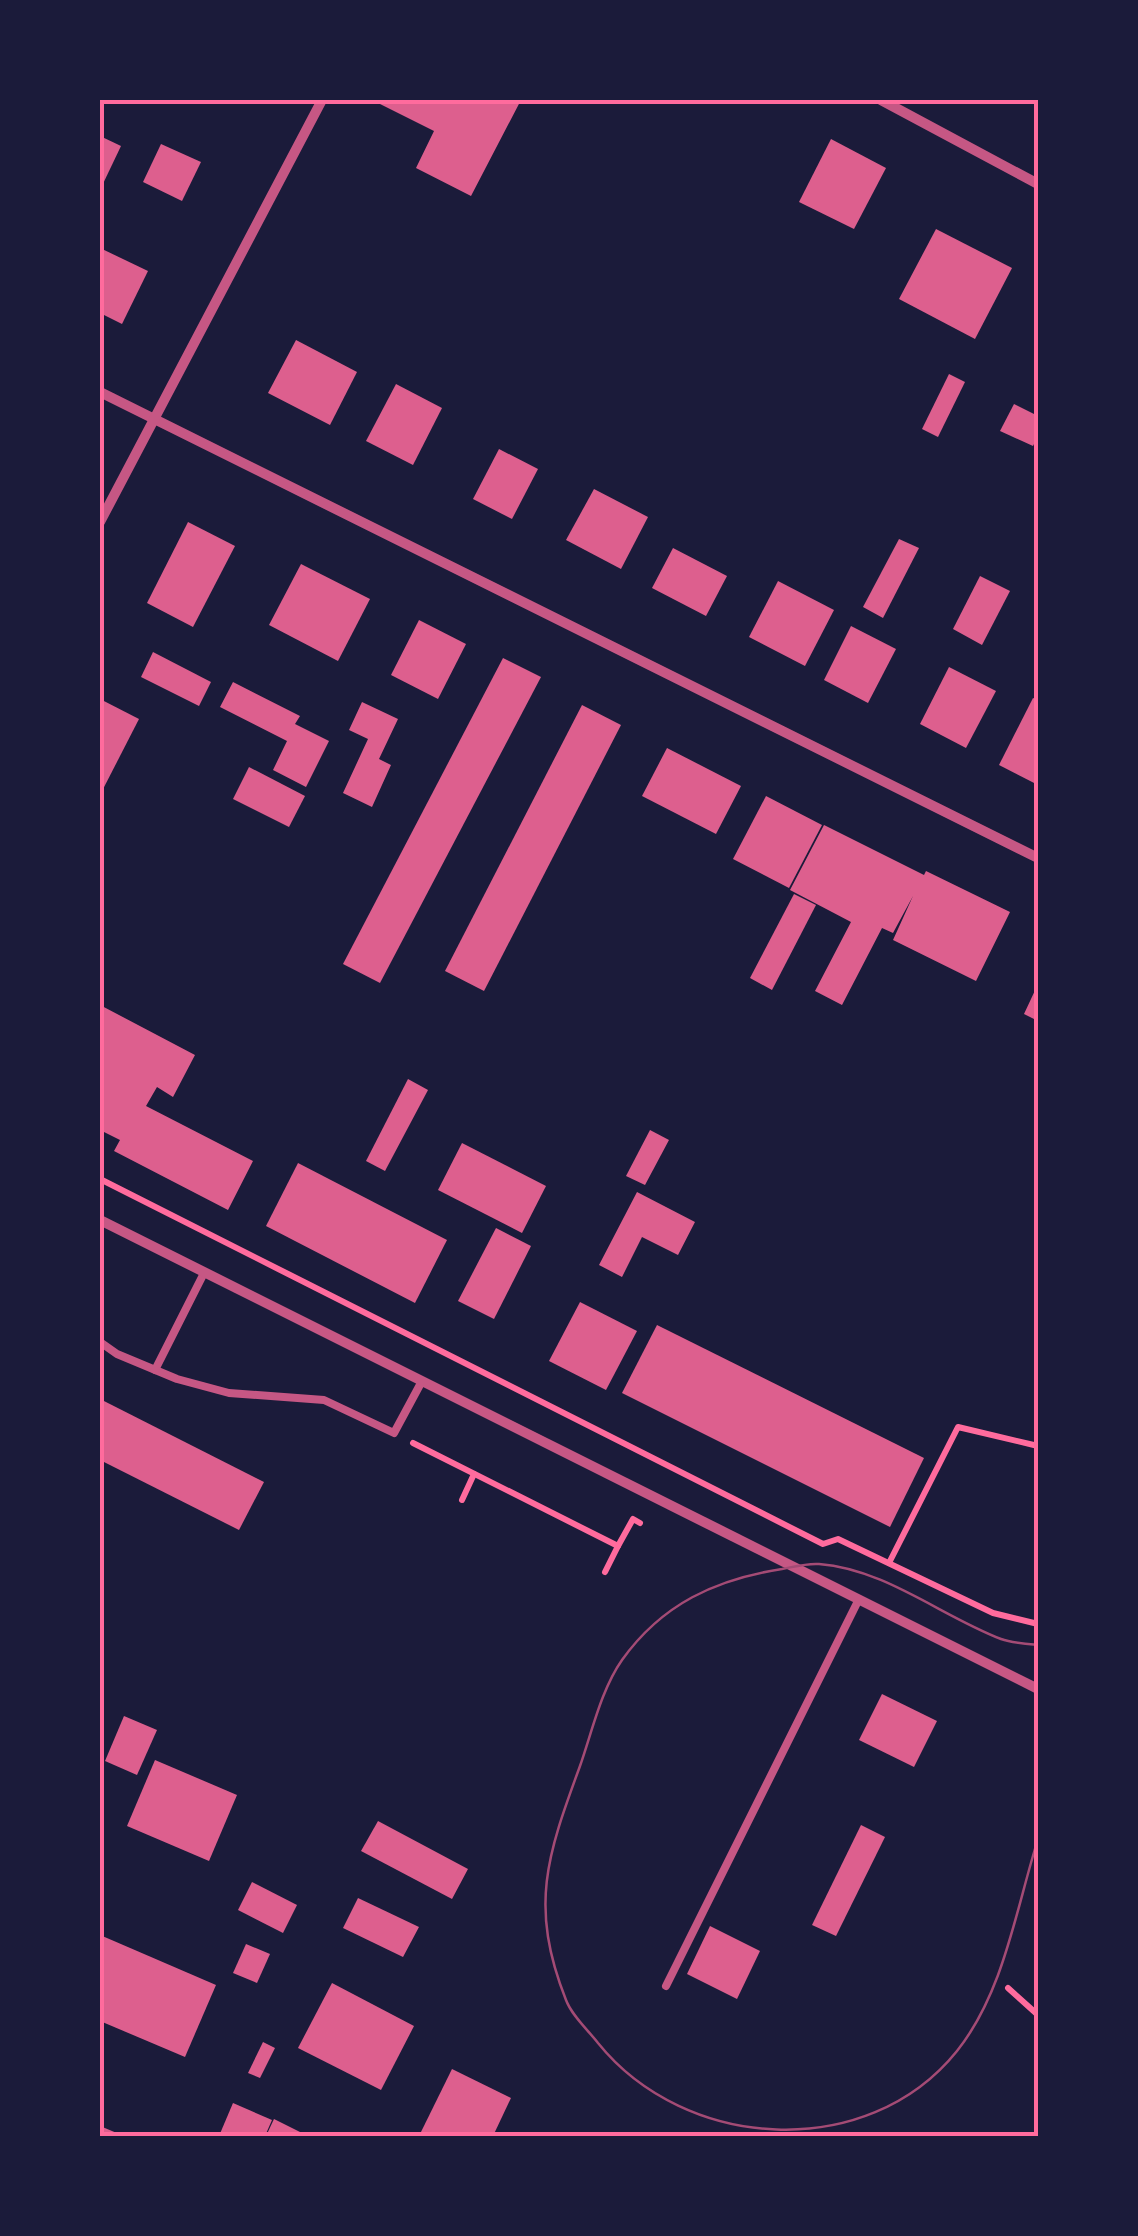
<svg xmlns="http://www.w3.org/2000/svg" width="1138" height="2236" font-family="'Libre Baskerville',serif">
  <rect width="100%" height="100%" fill="#1b1b3a"/>
  <g fill="#dd5f8e">
    <polygon points="372,100 521,100 471,196 416,168 434,131"/>
    <polygon points="100,136 121,146 100,190"/>
    <polygon points="831,139 886,168 854,229 799,202"/>
    <polygon points="161,144 201,162 182,201 143,182"/>
    <polygon points="936,229 1012,268 975,339 899,299"/>
    <polygon points="100,248 148,271 122,324 100,313"/>
    <polygon points="296,340 357,372 330,425 268,393"/>
    <polygon points="949,374 965,382 938,437 922,429"/>
    <polygon points="396,384 442,408 413,465 366,441"/>
    <polygon points="1014,404 1038,416 1038,436 1033,446 1000,431"/>
    <polygon points="499,449 538,469 512,519 473,499"/>
    <polygon points="594,489 648,517 621,569 566,540"/>
    <polygon points="188,522 235,546 193,627 147,603"/>
    <polygon points="899,539 919,548 883,618 863,607"/>
    <polygon points="673,548 727,576 706,616 652,588"/>
    <polygon points="301,564 370,599 338,661 269,625"/>
    <polygon points="980,576 1010,591 982,645 953,629"/>
    <polygon points="778,581 834,610 805,666 749,637"/>
    <polygon points="419,620 466,644 438,699 391,675"/>
    <polygon points="851,626 896,649 868,703 824,680"/>
    <polygon points="153,652 211,682 199,706 141,677"/>
    <polygon points="503,658 541,677 380,983 343,964"/>
    <polygon points="949,667 996,691 966,748 920,724"/>
    <polygon points="233,682 300,716 295,724 329,741 306,787 273,770 287,741 220,707"/>
    <polygon points="1033,698 1038,700 1038,785 999,765"/>
    <polygon points="100,699 139,719 100,795"/>
    <polygon points="362,702 398,719 379,759 391,765 372,807 343,793 368,739 349,730"/>
    <polygon points="582,705 621,725 484,991 445,971"/>
    <polygon points="667,748 741,786 716,834 642,796"/>
    <polygon points="249,767 305,796 289,827 233,799"/>
    <polygon points="766,796 822,825 789,888 733,859"/>
    <polygon points="824,825 924,875 926,871 1010,912 976,981 893,940 913,896 893,933 882,928 842,1005 815,991 851,922 790,890"/>
    <polygon points="794,894 816,905 772,990 750,978"/>
    <polygon points="1038,984 1038,1021 1024,1014"/>
    <polygon points="100,1005 195,1055 173,1097 157,1087 146,1106 253,1161 228,1210 114,1151 120,1140 100,1130"/>
    <polygon points="408,1079 428,1090 385,1171 366,1161"/>
    <polygon points="650,1130 669,1140 645,1185 626,1176"/>
    <polygon points="462,1143 546,1186 522,1233 438,1190"/>
    <polygon points="298,1163 447,1240 415,1303 266,1226"/>
    <polygon points="637,1192 695,1222 678,1255 642,1237 622,1277 599,1265"/>
    <polygon points="496,1228 531,1246 494,1319 458,1301"/>
    <polygon points="580,1302 637,1331 606,1390 549,1361"/>
    <polygon points="657,1325 924,1458 890,1527 622,1393"/>
    <polygon points="100,1399 264,1482 239,1530 100,1460"/>
    <polygon points="882,1694 937,1721 914,1767 859,1740"/>
    <polygon points="124,1716 157,1730 137,1775 105,1761"/>
    <polygon points="155,1760 237,1795 209,1861 127,1826"/>
    <polygon points="378,1821 468,1869 452,1899 361,1851"/>
    <polygon points="861,1825 885,1837 836,1936 812,1925"/>
    <polygon points="252,1882 297,1905 283,1933 238,1910"/>
    <polygon points="358,1898 419,1927 403,1957 343,1928"/>
    <polygon points="710,1926 760,1951 737,1999 687,1974"/>
    <polygon points="100,1935 216,1985 185,2057 100,2021"/>
    <polygon points="246,1944 270,1954 257,1983 233,1973"/>
    <polygon points="332,1983 414,2026 381,2090 298,2048"/>
    <polygon points="263,2042 275,2048 260,2078 248,2073"/>
    <polygon points="452,2069 511,2098 493,2136 419,2136"/>
    <polygon points="233,2103 272,2120 265,2136 219,2136"/>
    <polygon points="274,2119 308,2136 266,2136"/>
    <polygon points="100,2126 124,2136 100,2136"/>
  </g>
  <g fill="none" stroke-linecap="round" stroke-linejoin="round">
    <g stroke="#ff6b9d" stroke-width="6">
      <polyline points="100,1179 823,1544 838,1539 993,1613 1038,1624"/>
      <polyline points="413,1443 618,1546 633,1519 640,1523"/>
      <polyline points="462,1500 474,1474"/>
      <polyline points="889,1563 958,1427 1038,1446"/>
      <polyline points="605,1572 618,1546"/>
      <polyline points="1008,1988 1038,2015"/>
    </g>
    <g stroke="#c65784" stroke-width="8">
      <polyline points="100,1342 117,1354 177,1379 229,1393 324,1400 394,1433 422,1381"/>
      <polyline points="155,1370 204,1273"/>
      <polyline points="666,1986 859,1599"/>
    </g>
    <g stroke="#c65784" stroke-width="10">
      <polyline points="881,100 1038,184"/>
      <polyline points="100,392 1038,858"/>
      <polyline points="100,522 322,100"/>
      <polyline points="100,1220 1038,1689"/>
    </g>
    <path stroke="#a44b75" stroke-width="2.5" d="M1038 1645C1026 1644 1012 1643 1001 1639 941 1616 885 1569 819 1564 807 1563 793 1567 782 1569 716 1579 662 1604 622 1660 601 1690 592 1732 580 1766 547 1856 529 1906 566 2000 572 2016 588 2030 598 2043 685 2151 867 2163 957 2051 1004 1992 1016 1909 1038 1839"/>
  </g>
  <rect width="1138" height="2236" fill="none" stroke="#1b1b3a" stroke-width="205"/>
  <rect x="102" y="102" width="934" height="2032" fill="none" stroke="#ff6b9d" stroke-width="4"/>
</svg>
